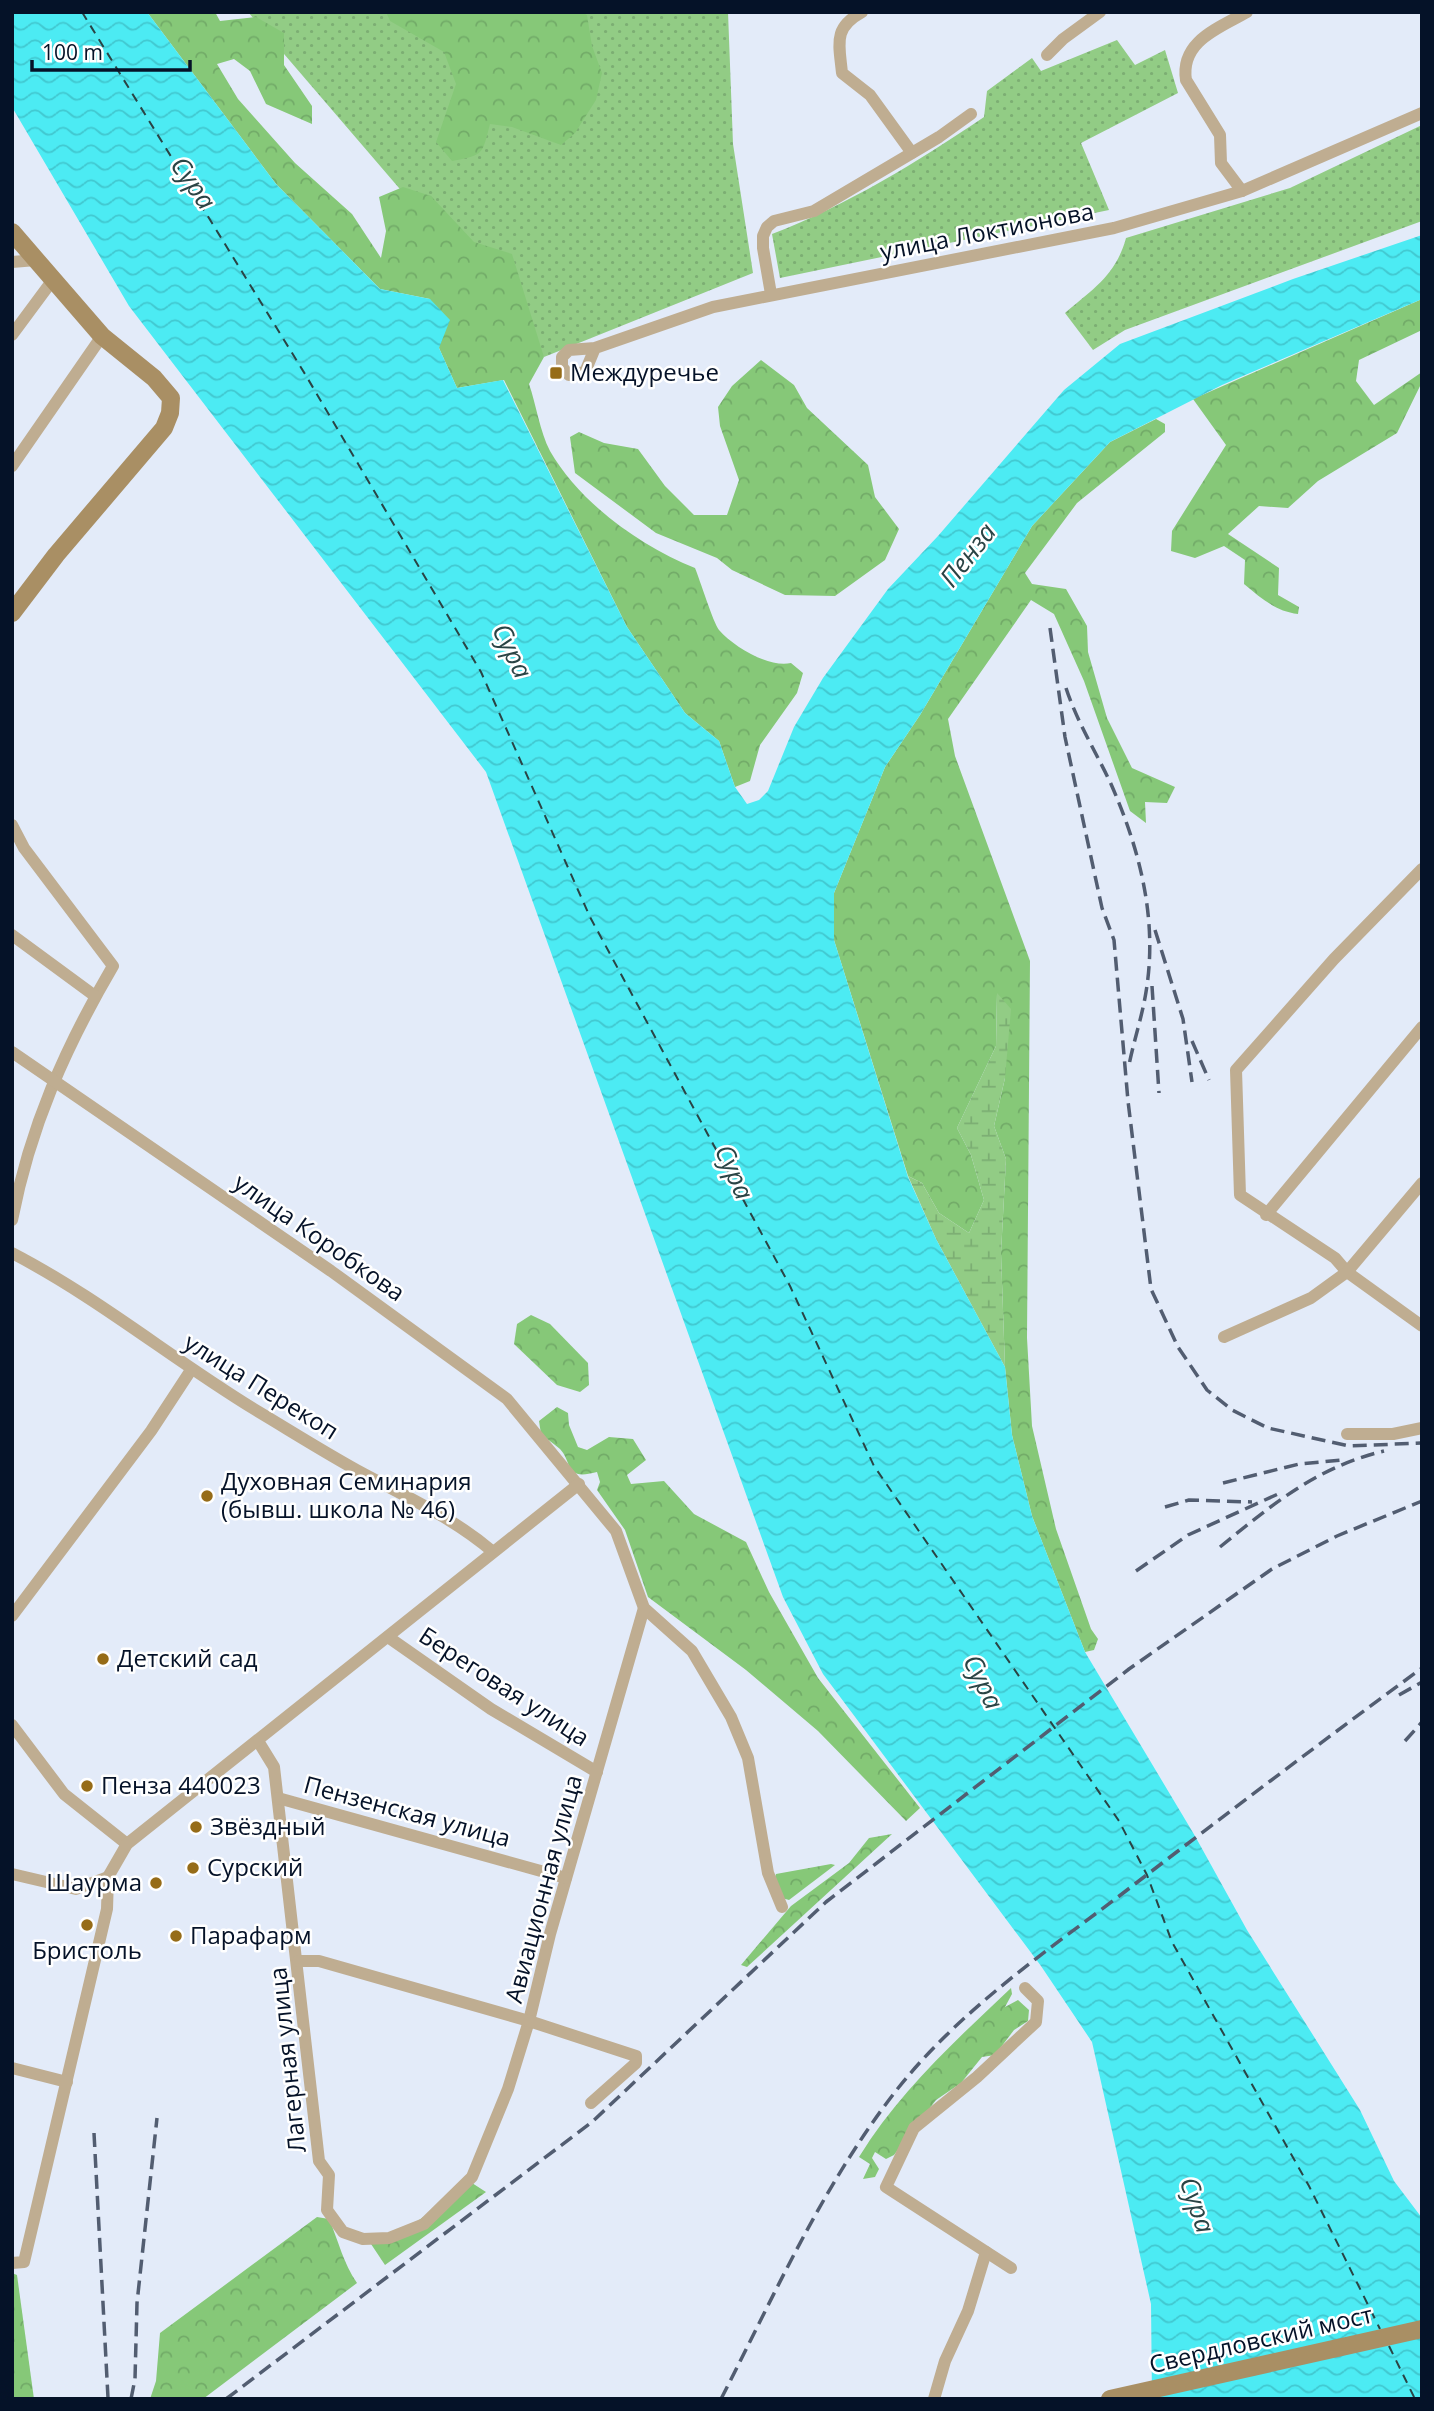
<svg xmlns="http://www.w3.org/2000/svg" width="1434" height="2411" font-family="'Open Sans',sans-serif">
  <defs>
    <pattern id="green-dots" width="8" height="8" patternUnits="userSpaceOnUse" patternTransform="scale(1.75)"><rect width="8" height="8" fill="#92cc85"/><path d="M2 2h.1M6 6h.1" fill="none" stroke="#7cae73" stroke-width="1.8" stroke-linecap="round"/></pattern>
    <pattern id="forest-crowns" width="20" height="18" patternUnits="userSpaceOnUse" patternTransform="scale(1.75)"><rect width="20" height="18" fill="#86c878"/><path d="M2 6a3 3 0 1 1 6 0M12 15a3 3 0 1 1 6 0" fill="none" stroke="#72ab68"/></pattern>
    <pattern id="wetland-marsh" width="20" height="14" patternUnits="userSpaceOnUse" patternTransform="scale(1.75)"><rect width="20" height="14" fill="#92cc85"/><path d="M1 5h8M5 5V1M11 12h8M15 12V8" fill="none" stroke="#7cae73"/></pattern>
    <pattern id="water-waves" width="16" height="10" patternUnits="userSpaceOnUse" patternTransform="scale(1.75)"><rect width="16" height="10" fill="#4cebf3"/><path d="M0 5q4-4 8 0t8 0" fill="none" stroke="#41c8d0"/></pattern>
  </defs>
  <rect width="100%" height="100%" fill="#e3ebf9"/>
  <g fill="url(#green-dots)">
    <polygon points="248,12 728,12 733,144 753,273 544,357"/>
    <path d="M1117 40 1135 65 1165 50 1178 93 1081 143 1109 210 780 278 772 234C848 205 917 162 984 117L987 91 1032 58 1041 71Z"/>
    <path d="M1422 125V221L1125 330 1093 350 1065 313C1093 289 1116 275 1126 238L1290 188Z"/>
  </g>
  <g fill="url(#forest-crowns)">
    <path d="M147 12H215L220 21 256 17 284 33V65L312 106V124L266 104 250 71 234 59 217 64 238 99 295 163 352 214 381 258 386 231 379 197 403 187 431 196 474 242 512 254 544 357 529 384C536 404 540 432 550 451 580 503 640 546 695 568 700 580 713 622 719 630 734 647 769 668 791 663L803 673 797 693 760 745 750 781 735 787 719 741 685 713 627 627 504 380 457 388 439 348 430 299 380 289 276 184Z"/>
    <path d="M386 12H582L587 15 592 46 602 73 596 100 575 133 561 145 512 127 490 124C482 155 484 155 452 161L436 142 456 84 444 52 390 21Z"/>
    <path d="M1422 299V330L1359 360 1356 381 1374 405 1422 372V382L1397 433 1318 481 1288 508 1259 506 1228 534 1279 568 1278 595 1299 607 1298 614C1275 611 1261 598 1244 584L1245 560 1224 546 1195 558 1171 551 1172 531 1226 445 1193 399Z"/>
    <polygon points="761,360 794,385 807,408 868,465 875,497 899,529 885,560 835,596 785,595 732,570 717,558 656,533 575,473 570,437 579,432 604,443 638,449 665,486 694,515 727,515 739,480 720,426 718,407 732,386"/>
    <polygon points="1156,419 1165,424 1165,432 1077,503 1025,573 1032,584 1066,589 1087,626 1088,652 1107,718 1132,768 1175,787 1167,803 1145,802 1146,823 1130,811 1084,681 1054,614 1031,600 948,719 955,756 1030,961 1027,1338 1032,1426 1056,1529 1091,1629 1098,1639 1094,1650 1085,1652 1032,1516 1012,1435 1005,1367 1001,1253 1006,1159 994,1126 1005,1078 997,994 996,1046 957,1128 971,1155 984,1200 969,1233 939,1213 922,1183 908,1176 834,940 834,893 885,767 920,715 1032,526 1110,442"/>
    <polygon points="531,1315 550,1324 588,1363 589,1385 580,1392 557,1385 514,1344 517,1324"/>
    <path d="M557 1407 568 1413 569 1425 578 1447 587 1450 609 1437 633 1439 646 1460 627 1475 631 1484 664 1481 694 1514 746 1542 769 1592 818 1678 920 1808 906 1821 818 1731 746 1670 648 1597 625 1530 597 1490 600 1482 597 1472C564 1481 573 1463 560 1449 554 1444 547 1439 541 1434L539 1421Z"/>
    <polygon points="892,1834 747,1967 741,1965 791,1906 849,1863 869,1838"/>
    <polygon points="831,1864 835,1865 789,1900 782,1898 774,1880 776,1874"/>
    <path d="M1011 1988 1012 1994 1005 2007 1018 2000 1029 2010 1028 2021 1014 2030 995 2055 982 2057 961 2083 936 2100 894 2155 886 2159 875 2152 872 2158 879 2169 875 2177 863 2179 870 2164 859 2157C899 2092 956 2040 1011 1988Z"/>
    <polygon points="472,2183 486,2192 385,2265 369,2241 389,2241"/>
    <path d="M317 2217 329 2219C339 2242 343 2263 357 2283L203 2399H150L156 2381 160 2333Z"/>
    <polygon points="12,2273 17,2275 34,2399 12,2399"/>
  </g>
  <polygon fill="url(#wetland-marsh)" points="997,993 1011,1009 1005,1078 994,1126 1006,1159 1001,1253 1005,1367 936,1239 908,1176 922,1183 939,1213 969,1233 984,1200 971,1155 957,1128 996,1046"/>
  <polygon fill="url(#water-waves)" points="12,12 147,12 276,184 380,289 430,299 450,320 439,348 457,388 503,380 627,627 685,713 719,741 735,787 747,804 759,800 768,791 794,727 823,678 888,589 938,536 1064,390 1120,344 1293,279 1422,235 1422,299 1222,385 1110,442 1032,526 920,715 885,767 834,893 834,940 908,1177 936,1239 1005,1367 1012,1435 1032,1516 1085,1652 1195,1836 1247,1930 1360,2110 1394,2181 1422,2218 1422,2399 1152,2399 1151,2304 1092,2042 1041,1966 823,1674 783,1597 486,772 129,306 12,107"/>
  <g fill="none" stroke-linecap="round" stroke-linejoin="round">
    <g stroke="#2a4445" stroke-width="2" stroke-dasharray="9 7" stroke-linecap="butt">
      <polyline points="82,12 305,374 481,672 590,917 790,1286 874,1466 1119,1821 1147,1875 1172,1942 1309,2186 1380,2329"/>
      <polyline points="1389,2346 1415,2399"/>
    </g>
    <g stroke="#bfad91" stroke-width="12">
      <path d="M862 12C833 28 839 43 842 73L870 95 912 153"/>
      <polyline points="1047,55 1063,39 1100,12"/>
      <path d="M1242 191 1221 163 1220 135 1186 80C1180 41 1219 28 1247 12"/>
      <polyline points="12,262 36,260"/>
      <polyline points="771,294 763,248 763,236 767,227 774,221 814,211 939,137 971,114"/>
      <polyline points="12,335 52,281"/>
      <polyline points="595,348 585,372 569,375 562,367 562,357 569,350 595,348 713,307 1114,228 1242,191 1422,113"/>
      <polyline points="12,466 102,336"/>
      <path d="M12 825 24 848 113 966C65 1048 30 1127 12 1220"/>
      <polyline points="1422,869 1334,959 1236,1070 1240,1195 1335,1258 1347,1272 1422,1326"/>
      <polyline points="12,935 95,996"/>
      <polyline points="12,1052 331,1271 507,1399 616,1531 644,1608 692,1651 731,1717 748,1758 768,1873 782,1907"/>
      <polyline points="1266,1215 1422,1027"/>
      <path d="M12 1253C97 1297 172 1359 254 1409 291 1431 327 1454 364 1474 409 1498 453 1518 492 1551"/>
      <polyline points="1224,1337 1311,1298 1347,1272 1422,1183"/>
      <polyline points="1347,1434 1393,1434 1422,1428"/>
      <polyline points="12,1616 151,1431 191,1370"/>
      <polyline points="388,1637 491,1709 597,1772"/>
      <polyline points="12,1725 64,1794 127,1844"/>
      <polyline points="258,1741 274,1767 319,2161 329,2175 327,2210 343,2232 363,2239 389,2238 424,2224 472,2177 508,2089 529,2021 550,1934 644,1608"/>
      <polyline points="278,1798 566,1878"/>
      <polyline points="12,1874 76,1889 108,1877"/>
      <polyline points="298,1961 319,1961 529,2021 636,2056 636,2063 591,2103"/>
      <polyline points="12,2068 67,2082"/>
      <polyline points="12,2263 24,2262 107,1909 108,1877 127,1844 579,1484"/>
      <polyline points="1011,2268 886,2187 914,2128 977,2077 1036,2022 1038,2001 1025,1988"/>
      <polyline points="934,2399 945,2361 968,2311 986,2252"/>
    </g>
    <g stroke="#a98f64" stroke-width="18">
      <polyline points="12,232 102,336 154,378 171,398 170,413 164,428 56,555 12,613"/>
      <polyline points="1110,2399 1422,2329"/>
    </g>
    <g stroke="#525d71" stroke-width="3.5" stroke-dasharray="14 7" stroke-linecap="butt">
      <polyline points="1050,628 1065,737 1102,908 1114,940 1128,1101 1151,1289 1178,1347 1207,1390 1232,1410 1268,1428 1349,1446 1421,1443"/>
      <path d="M1066 688C1077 722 1096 752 1111 784 1140 850 1158 920 1146 992 1142 1017 1134 1040 1129 1065"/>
      <polyline points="1155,930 1183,1019 1192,1082"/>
      <polyline points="1152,986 1159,1093"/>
      <polyline points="1192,1041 1209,1080"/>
      <polyline points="1223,1483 1299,1464 1341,1460"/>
      <polyline points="1165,1507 1189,1500 1252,1502"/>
      <path d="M1220 1547C1273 1504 1317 1467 1384 1451"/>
      <polyline points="1136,1571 1188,1535 1278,1494"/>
      <polyline points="1399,1695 1422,1682"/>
      <polyline points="1405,1741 1422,1722"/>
      <polyline points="94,2133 108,2398"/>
      <polyline points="131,2399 135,2379 137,2303 157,2118"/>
      <polyline points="226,2399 592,2122 826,1902 1129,1669 1272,1569 1337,1536 1422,1501"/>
      <path d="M721 2399C776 2292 824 2182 899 2087 960 2011 1041 1955 1118 1897 1218 1820 1320 1743 1422 1668"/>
    </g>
  </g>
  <g fill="#966c18" stroke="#fff" stroke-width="2.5">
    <rect x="549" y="366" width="14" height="14" rx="3.5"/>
    <circle cx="207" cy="1496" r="7"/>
    <circle cx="103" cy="1659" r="7"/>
    <circle cx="87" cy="1786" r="7"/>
    <circle cx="196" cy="1827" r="7"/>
    <circle cx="193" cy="1868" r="7"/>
    <circle cx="156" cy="1883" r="7"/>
    <circle cx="87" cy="1925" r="7"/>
    <circle cx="176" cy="1936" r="7"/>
  </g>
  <g text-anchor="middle" stroke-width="5" stroke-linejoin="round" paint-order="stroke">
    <g font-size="24" fill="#051228" stroke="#fff">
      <text transform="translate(987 232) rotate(-11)" y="8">улица Локтионова</text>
      <text transform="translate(319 1238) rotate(35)" y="8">улица Коробкова</text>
      <text transform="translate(261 1387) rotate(32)" y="8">улица Перекоп</text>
      <text transform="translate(504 1687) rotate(33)" y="8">Береговая улица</text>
      <text transform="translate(407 1812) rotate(15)" y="8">Пензенская улица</text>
      <text transform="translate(544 1889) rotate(-75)" y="8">Авиационная улица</text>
      <text transform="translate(288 2060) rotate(-96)" y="8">Лагерная улица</text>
      <text transform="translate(1261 2340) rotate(-13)" y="8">Свердловский мост</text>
    </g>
    <g font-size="24" fill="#051228" stroke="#fff" text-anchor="start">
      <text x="570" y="381">Междуречье</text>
      <text x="221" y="1490">Духовная Семинария<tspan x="221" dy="28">(бывш. школа № 46)</tspan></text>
      <text x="117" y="1667">Детский сад</text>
      <text x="101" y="1794">Пенза 440023</text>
      <text x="210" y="1835">Звёздный</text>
      <text x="207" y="1876">Сурский</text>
      <text x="142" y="1891" text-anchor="end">Шаурма</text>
      <text x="190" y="1944">Парафарм</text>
      <text x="87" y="1959" text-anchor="middle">Бристоль</text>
    </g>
    <g font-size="26" font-style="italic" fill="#2a4445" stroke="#fff">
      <text transform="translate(193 183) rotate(55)" y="9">Сура</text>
      <text transform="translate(968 555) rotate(-52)" y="9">Пенза</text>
      <text transform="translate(512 651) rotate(64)" y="9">Сура</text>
      <text transform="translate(734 1172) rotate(66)" y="9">Сура</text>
      <text transform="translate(983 1682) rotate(64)" y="9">Сура</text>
      <text transform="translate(1197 2205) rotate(71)" y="9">Сура</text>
    </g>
  </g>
  <rect width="1434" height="2411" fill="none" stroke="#051228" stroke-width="28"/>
  <path d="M32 60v10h158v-10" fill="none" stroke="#051228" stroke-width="3.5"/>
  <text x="42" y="60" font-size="21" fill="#051228" stroke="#ffffff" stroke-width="5" paint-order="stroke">100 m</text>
</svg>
